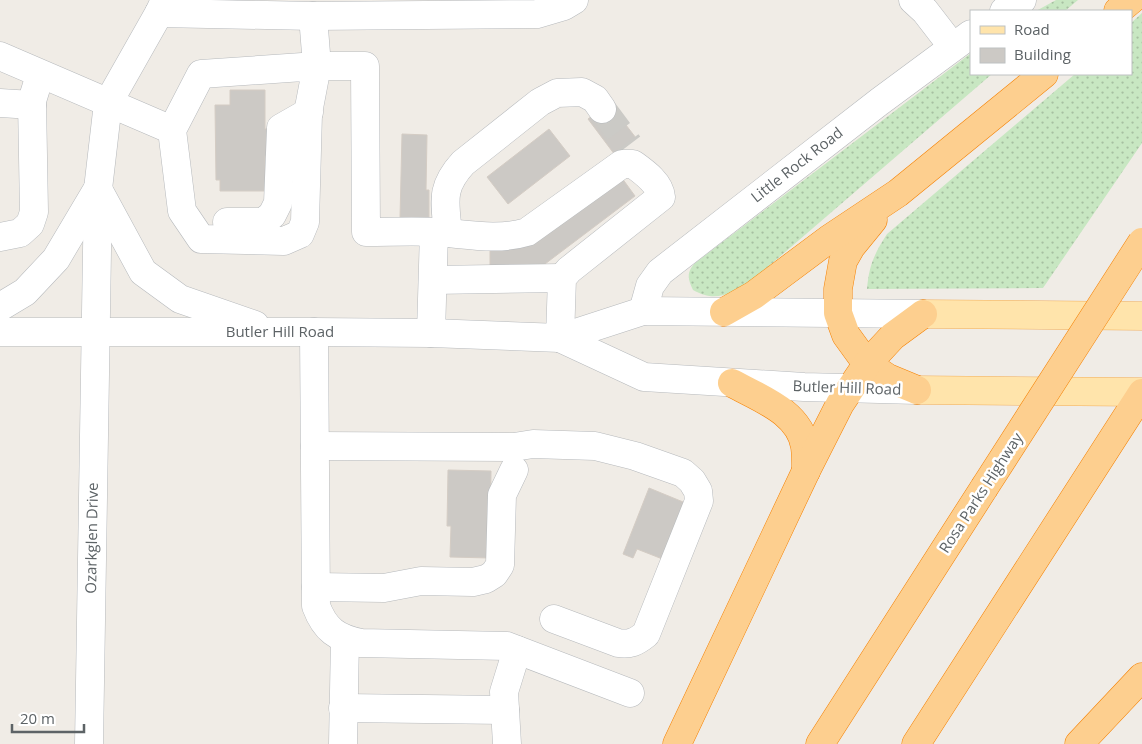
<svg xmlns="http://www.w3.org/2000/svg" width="1142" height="744" font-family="'Open Sans',sans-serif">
  <defs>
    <pattern id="grass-dots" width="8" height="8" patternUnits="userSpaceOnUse" patternTransform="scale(1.25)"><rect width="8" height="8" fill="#c8e7c2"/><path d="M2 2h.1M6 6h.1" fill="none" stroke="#a6bfa1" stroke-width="1.8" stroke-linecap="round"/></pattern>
  </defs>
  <rect width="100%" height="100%" fill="#f0ece6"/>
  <g fill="url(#grass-dots)">
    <polygon points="1056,0 1078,0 1065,11 1036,11"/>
    <path d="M1142 13V143L1043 288 867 289C869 266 874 254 887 234L1075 74H1131V23Z"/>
    <path d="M971 53V74H992L748 284C729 295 714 302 693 290 688 279 686 273 695 263Z"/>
  </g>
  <g fill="#ccc9c5" stroke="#d4ccc4">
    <polygon points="230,90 265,90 265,129 274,129 274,156 265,156 266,191 220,191 220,180 216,180 215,105 230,105"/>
    <polygon points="609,103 636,138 615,155 588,119"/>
    <polygon points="549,129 570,156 508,204 487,177"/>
    <polygon points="402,134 427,135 426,190 429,190 429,219 400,218"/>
    <polygon points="619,174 635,196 537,270 490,270 490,243"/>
    <polygon points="448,470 491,471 490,558 450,557 451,526 447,526"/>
    <polygon points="649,488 688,504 665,560 637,549 633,558 623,554"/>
  </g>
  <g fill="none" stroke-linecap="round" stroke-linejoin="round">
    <polyline stroke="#cbcac6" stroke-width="28" stroke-dasharray="28 14" stroke-linecap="butt" points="602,109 629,145"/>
    <g stroke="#b6b9bc" stroke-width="29">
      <g id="minor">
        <polyline points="913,0 925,11 952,46"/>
        <polyline points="1004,11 1022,0"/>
        <polyline points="159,13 313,16 537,14 564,6 574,0"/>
        <path d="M313 16 317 66H365L366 232C389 232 413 231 436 232 466 234 498 241 527 232L622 164H633C644 172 660 183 661 197L569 270 562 278 560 338"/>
        <polyline points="0,56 172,130"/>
        <polygon points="317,66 308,113 305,222 300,234 284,241 201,239 182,211 172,130 201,74"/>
        <polyline points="0,103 32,105"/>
        <polyline points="99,191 143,272 180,299 255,325"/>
        <polyline points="227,222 263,222 272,215 278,203 281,128 309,112"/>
        <path d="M448 233C445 202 440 188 463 163L540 102 557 93 582 92 595 99 602 109"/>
        <polyline points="0,237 20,233 30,224 34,212 32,101 40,75"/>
        <polyline points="433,280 562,278"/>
        <polyline points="0,307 25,292 56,259 97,190"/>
        <polyline points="643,311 650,286 660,272 879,102 971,34"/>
        <polyline points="0,332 314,332 431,333 560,338 643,311 923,314"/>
        <path d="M314 332 316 606C325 630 337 638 361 643L507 646 630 693"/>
        <polyline points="431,333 434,232"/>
        <polyline points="560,338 644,377 804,387 917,390"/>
        <path d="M315 446 514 447 533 444 595 446 635 456 683 473 692 481 698 491 699 501 646 634C636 642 630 645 618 643L554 619"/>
        <polyline points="316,587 384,588 421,581 473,582 486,579 494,574 500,565 502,495 514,470"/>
        <polyline points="343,708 505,710"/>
        <polyline points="89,744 98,189 108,103 159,13 165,0"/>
        <polyline points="343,744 345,639"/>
        <polyline points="507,744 504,692 517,650"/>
      </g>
    </g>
    <g stroke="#f2af5c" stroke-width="29">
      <g id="major">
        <polyline points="923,314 1142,316"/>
        <polyline points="917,390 1142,392"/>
      </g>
    </g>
    <g stroke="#f58000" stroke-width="29">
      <g id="highway">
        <polyline points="1118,11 1131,0"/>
        <polyline points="873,220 851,247 843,261 838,289 838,313 846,335 867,364 888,378 917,390"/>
        <polyline points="724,312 754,295 829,239 898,193 1044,74"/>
        <path d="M732 383C759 398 800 412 805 447 806 455 806 463 806 471"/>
        <polyline points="677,744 806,471 840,404 867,364 893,336 923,314"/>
        <polyline points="820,744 984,488"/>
        <polyline points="916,744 1142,393"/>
        <polyline points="1079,744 1142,677"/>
      </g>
    </g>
    <use href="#minor" stroke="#fff" stroke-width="28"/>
    <use href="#major" stroke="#ffe4ab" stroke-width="28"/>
    <use href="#highway" stroke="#fdcf8f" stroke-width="28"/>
    <g stroke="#f58000" stroke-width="29" stroke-linecap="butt">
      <polyline id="highway-bridge" points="984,488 1142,242"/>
    </g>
    <use href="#highway-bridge" stroke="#fdcf8f" stroke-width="28"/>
  </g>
  <g text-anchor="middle" stroke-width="5" stroke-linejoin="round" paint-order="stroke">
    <g font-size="15" fill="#5d6366" stroke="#fff">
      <text transform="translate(797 165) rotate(-38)" y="5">Little Rock Road</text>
      <text x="280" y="337">Butler Hill Road</text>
      <text transform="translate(847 388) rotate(2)" y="5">Butler Hill Road</text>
      <text transform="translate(981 493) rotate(-57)" y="5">Rosa Parks Highway</text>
      <text transform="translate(92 538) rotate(-89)" y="5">Ozarkglen Drive</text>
    </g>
  </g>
  <rect x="970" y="10" width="162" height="65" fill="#ffffff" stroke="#bec1c2"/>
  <rect x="980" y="26" width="25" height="8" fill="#ffe4ab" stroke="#bec1c2"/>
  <text x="1014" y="35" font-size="15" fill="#5d6366">Road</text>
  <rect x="980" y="48" width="25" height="15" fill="#ccc9c5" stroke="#bec1c2"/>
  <text x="1014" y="60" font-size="15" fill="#5d6366">Building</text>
  <path d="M12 724v8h72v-8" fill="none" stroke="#5d6366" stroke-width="2.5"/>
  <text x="20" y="724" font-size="15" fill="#5d6366" stroke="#ffffff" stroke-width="4" paint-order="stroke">20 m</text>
</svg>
